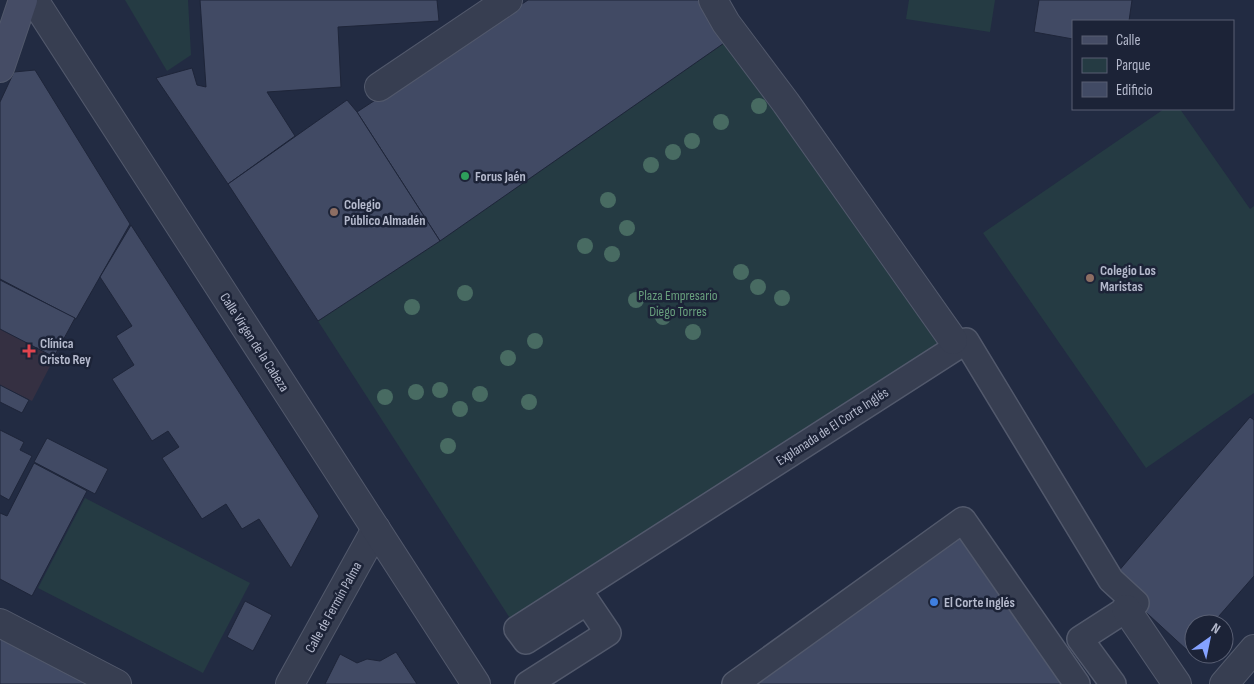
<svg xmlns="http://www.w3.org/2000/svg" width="1254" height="684" font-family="'Sofia Sans Condensed',sans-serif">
  <rect width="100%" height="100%" fill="#222b42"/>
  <polygon fill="#353042" points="0,280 75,318 32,401 0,385"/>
  <g fill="#253b43">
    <polygon points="125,0 188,0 191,55 167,71"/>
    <polygon points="909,0 995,0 990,32 906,19"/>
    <polygon points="727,41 944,353 517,629 318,321"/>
    <polygon points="1164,109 1180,109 1250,209 1254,206 1254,393 1146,468 983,233"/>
    <polygon points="85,498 250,583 203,673 38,588"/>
  </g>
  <g fill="#414a64" stroke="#1e2539">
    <polygon points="200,0 437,0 439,21 338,27 341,87 267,92 295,136 228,184 156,78 192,68 197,85 206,87"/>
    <polygon points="528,0 702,0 727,41 440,241 357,112"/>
    <polygon points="1039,0 1132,0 1129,21 1073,21 1073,39 1034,32"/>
    <polygon points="35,70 130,224 76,319 0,279 0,102 14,72"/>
    <polygon points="347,100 357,112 440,241 318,321 228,184"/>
    <polygon points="131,225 319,516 291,568 259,519 242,529 226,504 202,519 162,458 179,447 168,431 152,441 112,379 134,365 116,336 132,326 100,277"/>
    <polygon points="0,280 75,318 54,357 0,329"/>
    <polygon points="0,385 29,400 22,413 0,402"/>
    <polygon points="1250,417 1254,420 1254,576 1212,624 1194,624 1194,644 1188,651 1111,580"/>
    <polygon points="0,430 24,442 20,450 32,456 9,500 0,495"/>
    <polygon points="47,438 108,469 95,494 34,462"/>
    <polygon points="34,463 87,491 32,596 0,579 0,513 7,516"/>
    <polygon points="963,520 1077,684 735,684"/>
    <polygon points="245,601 272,615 253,651 227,637"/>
    <polygon points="0,637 95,684 0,684"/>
    <polygon points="396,652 417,684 325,684 340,654 357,663 367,659 380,661"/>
  </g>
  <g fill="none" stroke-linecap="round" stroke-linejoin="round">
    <g stroke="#52596c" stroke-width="28">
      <g id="pedestrian">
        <polyline points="528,684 608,633 587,602 526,641 517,629 966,341 1111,580 1136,603 1080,639 1113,684"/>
        <polyline points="735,684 963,520 1077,684"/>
      </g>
    </g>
    <g stroke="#52596c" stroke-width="30">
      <g id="minor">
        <polyline points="713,0 726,23 786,103 953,340"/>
        <polyline points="379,87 508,0"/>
        <polyline points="1126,609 1177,684"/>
        <polyline points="0,623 117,684"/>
        <polyline points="290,684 376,529"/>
      </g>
    </g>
    <g stroke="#52596c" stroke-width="30">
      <g id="tertiary">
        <polyline points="34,0 476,684"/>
        <polyline points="1224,684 1254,649"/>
      </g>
    </g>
    <g stroke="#52596c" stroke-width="30">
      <polyline id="secondary" points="0,68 23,0"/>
    </g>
    <use href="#pedestrian" stroke="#373e51" stroke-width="25"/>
    <use href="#minor" stroke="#373e51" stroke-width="28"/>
    <use href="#tertiary" stroke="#373e51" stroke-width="28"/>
    <use href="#secondary" stroke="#454c65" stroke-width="28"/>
  </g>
  <g fill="#486b62">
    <circle cx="759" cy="106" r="8"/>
    <circle cx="721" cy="122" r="8"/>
    <circle cx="692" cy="141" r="8"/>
    <circle cx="673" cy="152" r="8"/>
    <circle cx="651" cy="165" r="8"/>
    <circle cx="608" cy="200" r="8"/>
    <circle cx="627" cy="228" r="8"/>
    <circle cx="585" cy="246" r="8"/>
    <circle cx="612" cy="254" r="8"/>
    <circle cx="741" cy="272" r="8"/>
    <circle cx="758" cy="287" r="8"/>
    <circle cx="465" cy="293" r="8"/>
    <circle cx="782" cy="298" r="8"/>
    <circle cx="636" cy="300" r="8"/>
    <circle cx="412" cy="307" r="8"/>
    <circle cx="663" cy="317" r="8"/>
    <circle cx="693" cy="332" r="8"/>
    <circle cx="535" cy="341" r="8"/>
    <circle cx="508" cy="358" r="8"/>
    <circle cx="440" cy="390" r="8"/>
    <circle cx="416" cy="392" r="8"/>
    <circle cx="480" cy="394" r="8"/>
    <circle cx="385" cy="397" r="8"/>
    <circle cx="529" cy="402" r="8"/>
    <circle cx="460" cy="409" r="8"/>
    <circle cx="448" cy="446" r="8"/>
  </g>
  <circle fill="#2e9e5b" stroke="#1c2337" stroke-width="2" cx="465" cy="176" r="5"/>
  <g fill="#8d6e63" stroke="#1c2337" stroke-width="2">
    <circle cx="334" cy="212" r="5"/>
    <circle cx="1090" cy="278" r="5"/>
  </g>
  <path fill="#e0444e" stroke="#1c2337" stroke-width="2" d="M26.5 343.5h5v5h5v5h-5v5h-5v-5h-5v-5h5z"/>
  <circle fill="#3f7fe0" stroke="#1c2337" stroke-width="2" cx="934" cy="602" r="5"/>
  <g text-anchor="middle" stroke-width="5" stroke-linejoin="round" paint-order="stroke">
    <g font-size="14" font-weight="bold" fill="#b4b9cc" stroke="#1c2337" text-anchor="start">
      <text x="475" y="181">Forus Jaén</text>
      <text x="344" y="209">Colegio<tspan x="344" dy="16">Público Almadén</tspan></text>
      <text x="1100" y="275">Colegio Los<tspan x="1100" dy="16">Maristas</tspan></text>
      <text x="40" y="348">Clínica<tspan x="40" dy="16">Cristo Rey</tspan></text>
      <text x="944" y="607">El Corte Inglés</text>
    </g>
    <g font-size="14" fill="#689f7d" stroke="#1c2337">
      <text x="678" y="300">Plaza Empresario<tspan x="678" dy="16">Diego Torres</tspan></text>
    </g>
    <g font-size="14" fill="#b4b9cc" stroke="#1c2337">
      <text transform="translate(255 342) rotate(57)" y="5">Calle Virgen de la Cabeza</text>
      <text transform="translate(832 426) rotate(-33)" y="5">Explanada de El Corte Inglés</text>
      <text transform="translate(333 607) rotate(-61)" y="5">Calle de Fermín Palma</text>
    </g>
  </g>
  <rect x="1072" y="20" width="162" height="90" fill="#1c2337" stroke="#595f73"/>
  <rect x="1082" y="36" width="25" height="8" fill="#454c65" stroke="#595f73"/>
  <text x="1116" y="45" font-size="15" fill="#b4b9cc">Calle</text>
  <rect x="1082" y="58" width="25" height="15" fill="#253b43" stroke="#595f73"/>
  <text x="1116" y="70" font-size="15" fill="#b4b9cc">Parque</text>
  <rect x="1082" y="82" width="25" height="15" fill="#414a64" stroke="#595f73"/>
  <text x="1116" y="95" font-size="15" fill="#b4b9cc">Edificio</text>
  <g transform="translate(1209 639) rotate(33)"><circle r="24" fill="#1c2337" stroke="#595f73"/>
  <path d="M0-4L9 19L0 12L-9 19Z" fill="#85a2ff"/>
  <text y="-8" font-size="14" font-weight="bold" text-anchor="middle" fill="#b4b9cc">N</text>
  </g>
</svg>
